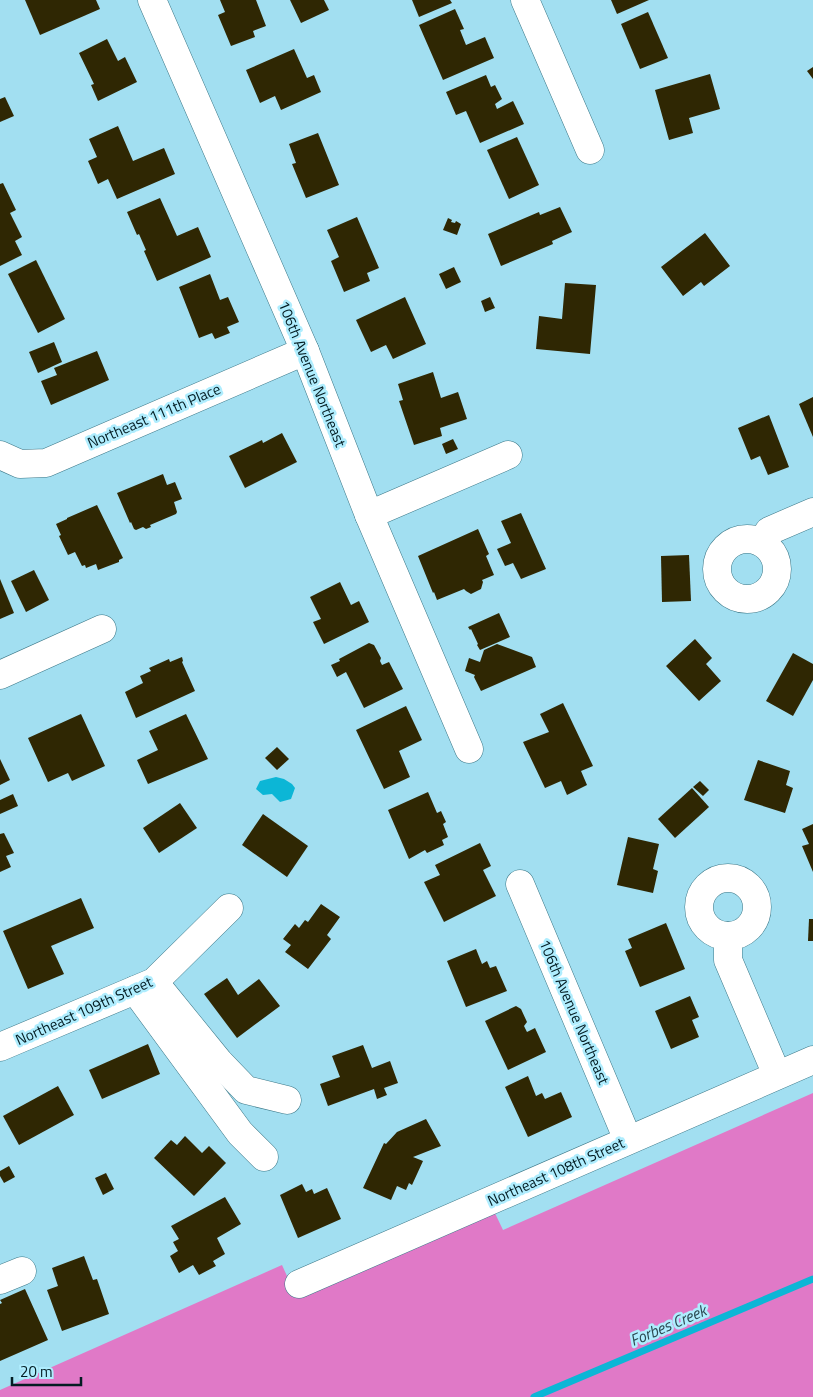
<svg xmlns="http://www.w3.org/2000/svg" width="813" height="1397" font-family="'Titillium Web',sans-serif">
  <rect width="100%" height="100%" fill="#a2dff1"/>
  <polygon fill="#e079c7" points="813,1093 813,1397 0,1397 0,1390 282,1265 296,1296 493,1209 503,1230"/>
  <polygon fill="#0cb6d6" points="276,777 284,779 292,784 295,788 291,799 280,802 272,794 263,795 256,789 260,781"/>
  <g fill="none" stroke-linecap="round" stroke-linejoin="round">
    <polyline stroke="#0cb6d6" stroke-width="7" points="534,1397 813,1279"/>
  </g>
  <g fill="#2f2703">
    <polygon points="25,0 96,0 100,9 40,35"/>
    <polygon points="220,0 256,0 266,26 253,31 255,37 231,46 218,15 225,12"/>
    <polygon points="290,0 324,0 329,10 301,23"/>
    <polygon points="412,0 450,0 452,3 419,17"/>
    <polygon points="611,0 649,0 617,14"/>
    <polygon points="455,9 464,29 460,30 466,45 485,37 494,58 443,80 419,25"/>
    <polygon points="648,12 668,58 640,69 621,24"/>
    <polygon points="107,39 118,61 125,57 137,82 98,101 91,85 94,84 79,53"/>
    <polygon points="294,49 307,78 314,75 321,92 281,110 275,96 260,103 246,70"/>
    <polygon points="813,67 813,79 807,71"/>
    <polygon points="710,74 720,109 689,118 693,133 669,140 655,90"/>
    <polygon points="486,75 491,87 495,85 502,99 495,104 497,109 513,101 524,124 480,143 466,111 456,115 446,92"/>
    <polygon points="5,97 14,116 0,122 0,99"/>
    <polygon points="118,126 133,161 164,148 175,174 117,199 108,179 98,184 88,161 97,157 89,139"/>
    <polygon points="318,133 339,185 306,198 292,164 296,163 289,144"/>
    <polygon points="517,137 539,185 509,199 487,150"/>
    <polygon points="3,183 16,210 10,213 22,237 15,241 22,255 0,266 0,184"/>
    <polygon points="160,198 177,236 198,227 211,257 157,281 144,251 146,250 139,234 137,235 127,212"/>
    <polygon points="560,207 572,232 552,241 553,244 501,266 488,234 539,212 540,215"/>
    <polygon points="357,217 379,268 367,273 370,281 344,292 331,261 339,257 327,230"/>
    <polygon points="448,218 452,220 451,222 455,223 456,221 461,224 457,235 443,230"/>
    <polygon points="705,233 730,266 704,286 701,282 683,296 661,267"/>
    <polygon points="36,260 65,319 38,333 8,274"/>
    <polygon points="454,267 461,282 446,289 439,274"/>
    <polygon points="210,274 220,300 228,297 239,322 227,327 230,333 215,339 212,333 199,338 179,287"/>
    <polygon points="565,283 596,285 590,354 536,349 539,316 562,319"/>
    <polygon points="405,297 426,344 393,359 386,345 371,352 356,320"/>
    <polygon points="490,297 495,308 485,312 481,301"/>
    <polygon points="54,342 62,362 38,373 29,352"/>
    <polygon points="97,351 109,380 51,405 41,381 57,375 54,368"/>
    <polygon points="433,372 441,398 458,392 467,419 440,428 442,436 414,445 399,401 403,400 398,384"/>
    <polygon points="813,397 813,437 799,404"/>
    <polygon points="769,415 789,467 768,475 760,456 751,460 738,428"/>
    <polygon points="282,433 297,462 245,488 229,456 262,440 263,443"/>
    <polygon points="453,439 458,449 446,454 442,444"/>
    <polygon points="163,474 167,485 175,482 182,499 174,502 177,512 176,514 150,525 151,527 146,529 143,527 136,530 134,529 131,522 130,523 117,493"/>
    <polygon points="97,505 123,558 119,560 119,562 98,570 96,564 86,568 85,565 82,566 75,552 68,555 59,536 61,535 56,524 67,519 67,518"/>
    <polygon points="521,513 546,569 521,579 513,563 505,566 497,549 511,543 501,521"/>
    <polygon points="478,529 489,554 486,556 494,575 482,580 483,582 481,589 471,594 466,591 464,589 437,600 434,592 433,593 418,556"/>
    <polygon points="689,555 691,601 662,602 661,556"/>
    <polygon points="34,570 49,600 26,612 11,581"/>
    <polygon points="0,579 14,613 0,619"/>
    <polygon points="340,582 351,605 359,601 369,622 324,644 313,622 321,619 310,597"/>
    <polygon points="499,613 510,637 480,650 477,645 478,644 471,629 470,630 468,627"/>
    <polygon points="695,639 712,658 706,664 721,681 699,701 666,666"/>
    <polygon points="369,643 374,645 381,658 380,661 382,665 389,662 403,689 364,708 346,672 337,677 331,665 340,661 339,659"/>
    <polygon points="497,644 532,657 536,667 481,691 474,677 475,675 465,671 469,658 480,662 484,650"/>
    <polygon points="793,653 813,664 813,680 793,716 766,701"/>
    <polygon points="182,657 183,661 182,662 195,691 136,718 125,692 143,683 140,676 151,671 149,668 169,659 170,662"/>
    <polygon points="563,703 593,766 581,771 587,785 567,795 561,781 545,788 523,742 549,732 540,714"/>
    <polygon points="406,706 422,740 399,751 410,777 384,789 356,730"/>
    <polygon points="81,714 105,766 72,781 68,773 48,782 28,738"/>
    <polygon points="186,714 208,759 148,784 137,760 158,750 149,731"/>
    <polygon points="277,747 289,759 277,770 265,758"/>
    <polygon points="0,759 10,780 0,785"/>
    <polygon points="758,760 790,771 786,785 793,788 785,813 744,800"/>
    <polygon points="700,781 709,790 703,796 693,787"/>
    <polygon points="692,788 709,807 675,838 658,819"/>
    <polygon points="428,792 437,813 441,811 446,822 443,824 448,837 442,840 444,845 427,853 425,850 409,859 388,810"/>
    <polygon points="13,794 18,806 0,814 0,800"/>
    <polygon points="180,803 197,828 159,853 143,828"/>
    <polygon points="263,814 308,846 287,877 242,845"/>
    <polygon points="813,824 813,872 802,846 809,844 802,829"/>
    <polygon points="4,833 14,853 6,856 11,867 0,872 0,834"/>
    <polygon points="628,837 659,844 653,869 658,871 653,893 617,885"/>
    <polygon points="480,843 491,866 483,870 496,896 444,922 424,882 440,875 435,865"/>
    <polygon points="81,898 94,928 51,946 64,974 28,989 3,931"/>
    <polygon points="321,904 340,917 327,935 331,939 308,969 285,952 291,945 283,939 295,924 299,928 305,920 308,922"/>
    <polygon points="809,919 813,919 813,941 808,941"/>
    <polygon points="666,923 685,969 640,987 625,951 632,948 628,939"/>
    <polygon points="476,949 482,964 487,961 490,968 496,966 507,991 466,1007 447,961"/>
    <polygon points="227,978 238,995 259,979 280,1006 237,1038 204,994"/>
    <polygon points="690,996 699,1017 692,1020 699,1037 671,1049 655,1011"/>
    <polygon points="516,1006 521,1009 527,1022 524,1026 527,1032 535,1028 546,1052 508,1070 485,1021"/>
    <polygon points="148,1044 160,1074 102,1099 89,1070"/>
    <polygon points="363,1045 372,1068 390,1061 398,1083 384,1088 387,1095 377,1099 374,1089 328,1106 320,1084 340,1077 332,1056"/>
    <polygon points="528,1076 536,1096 542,1093 545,1099 561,1092 572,1117 528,1137 505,1087"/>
    <polygon points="58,1086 74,1115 19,1145 3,1116"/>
    <polygon points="426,1119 441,1146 413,1157 423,1161 412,1185 409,1183 406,1190 397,1186 391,1200 363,1188 384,1143 386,1144 397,1132"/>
    <polygon points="185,1136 202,1153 209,1146 226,1163 194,1196 154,1158 171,1140 177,1145"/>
    <polygon points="9,1166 15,1177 4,1183 0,1176 0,1171"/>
    <polygon points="106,1173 114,1189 103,1195 95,1178"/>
    <polygon points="302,1184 306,1192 312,1189 314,1194 327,1188 341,1219 298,1238 280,1195"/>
    <polygon points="225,1197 241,1224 217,1238 225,1254 213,1261 216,1266 199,1275 193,1265 179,1273 170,1256 178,1251 173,1242 179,1239 171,1226"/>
    <polygon points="84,1256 93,1280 97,1279 109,1314 62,1331 47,1290 58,1286 52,1268"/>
    <polygon points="25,1289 48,1340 0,1361 0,1304 2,1303 0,1300"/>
  </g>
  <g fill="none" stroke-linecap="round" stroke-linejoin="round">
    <g stroke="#3c7888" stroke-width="29">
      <g id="minor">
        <polyline points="152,0 305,351 369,515 469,749"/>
        <polyline points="525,0 590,150"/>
        <polyline points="0,455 20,464 46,463 305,351"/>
        <polyline points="369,515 508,455"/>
        <circle cx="747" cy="569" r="30"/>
        <polyline points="763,542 769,531 813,512"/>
        <polyline points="0,675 102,629"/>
        <circle cx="728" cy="907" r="29"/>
        <polyline points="520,884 628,1140"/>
        <polyline points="728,936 728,960 777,1075"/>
        <polyline points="154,982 219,1062 246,1090 287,1100"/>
        <polyline points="135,990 240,1133 264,1157"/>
        <polyline points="0,1047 154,982 229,908"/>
        <polyline points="0,1280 22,1271"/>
        <polyline points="299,1284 813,1060"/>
      </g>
    </g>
    <use href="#minor" stroke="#fff" stroke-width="28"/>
  </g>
  <g text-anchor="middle" stroke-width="5" stroke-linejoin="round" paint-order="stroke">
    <g font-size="15" fill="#031c22" stroke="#afedfe">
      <text transform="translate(312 374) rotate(68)" y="5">106th Avenue Northeast</text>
      <text transform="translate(154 416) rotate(-23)" y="5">Northeast 111th Place</text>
      <text transform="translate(84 1011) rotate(-24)" y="5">Northeast 109th Street</text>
      <text transform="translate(574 1012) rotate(67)" y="5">106th Avenue Northeast</text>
      <text transform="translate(556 1172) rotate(-24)" y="5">Northeast 108th Street</text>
    </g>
    <g font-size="16" font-style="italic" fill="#2b4951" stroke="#afedfe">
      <text transform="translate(668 1325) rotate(-23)" y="6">Forbes Creek</text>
    </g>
  </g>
  <path d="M12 1377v8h69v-8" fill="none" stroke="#031c22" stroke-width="2.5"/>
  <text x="20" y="1377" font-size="15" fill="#031c22" stroke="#afedfe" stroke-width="4" paint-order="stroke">20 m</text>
</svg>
